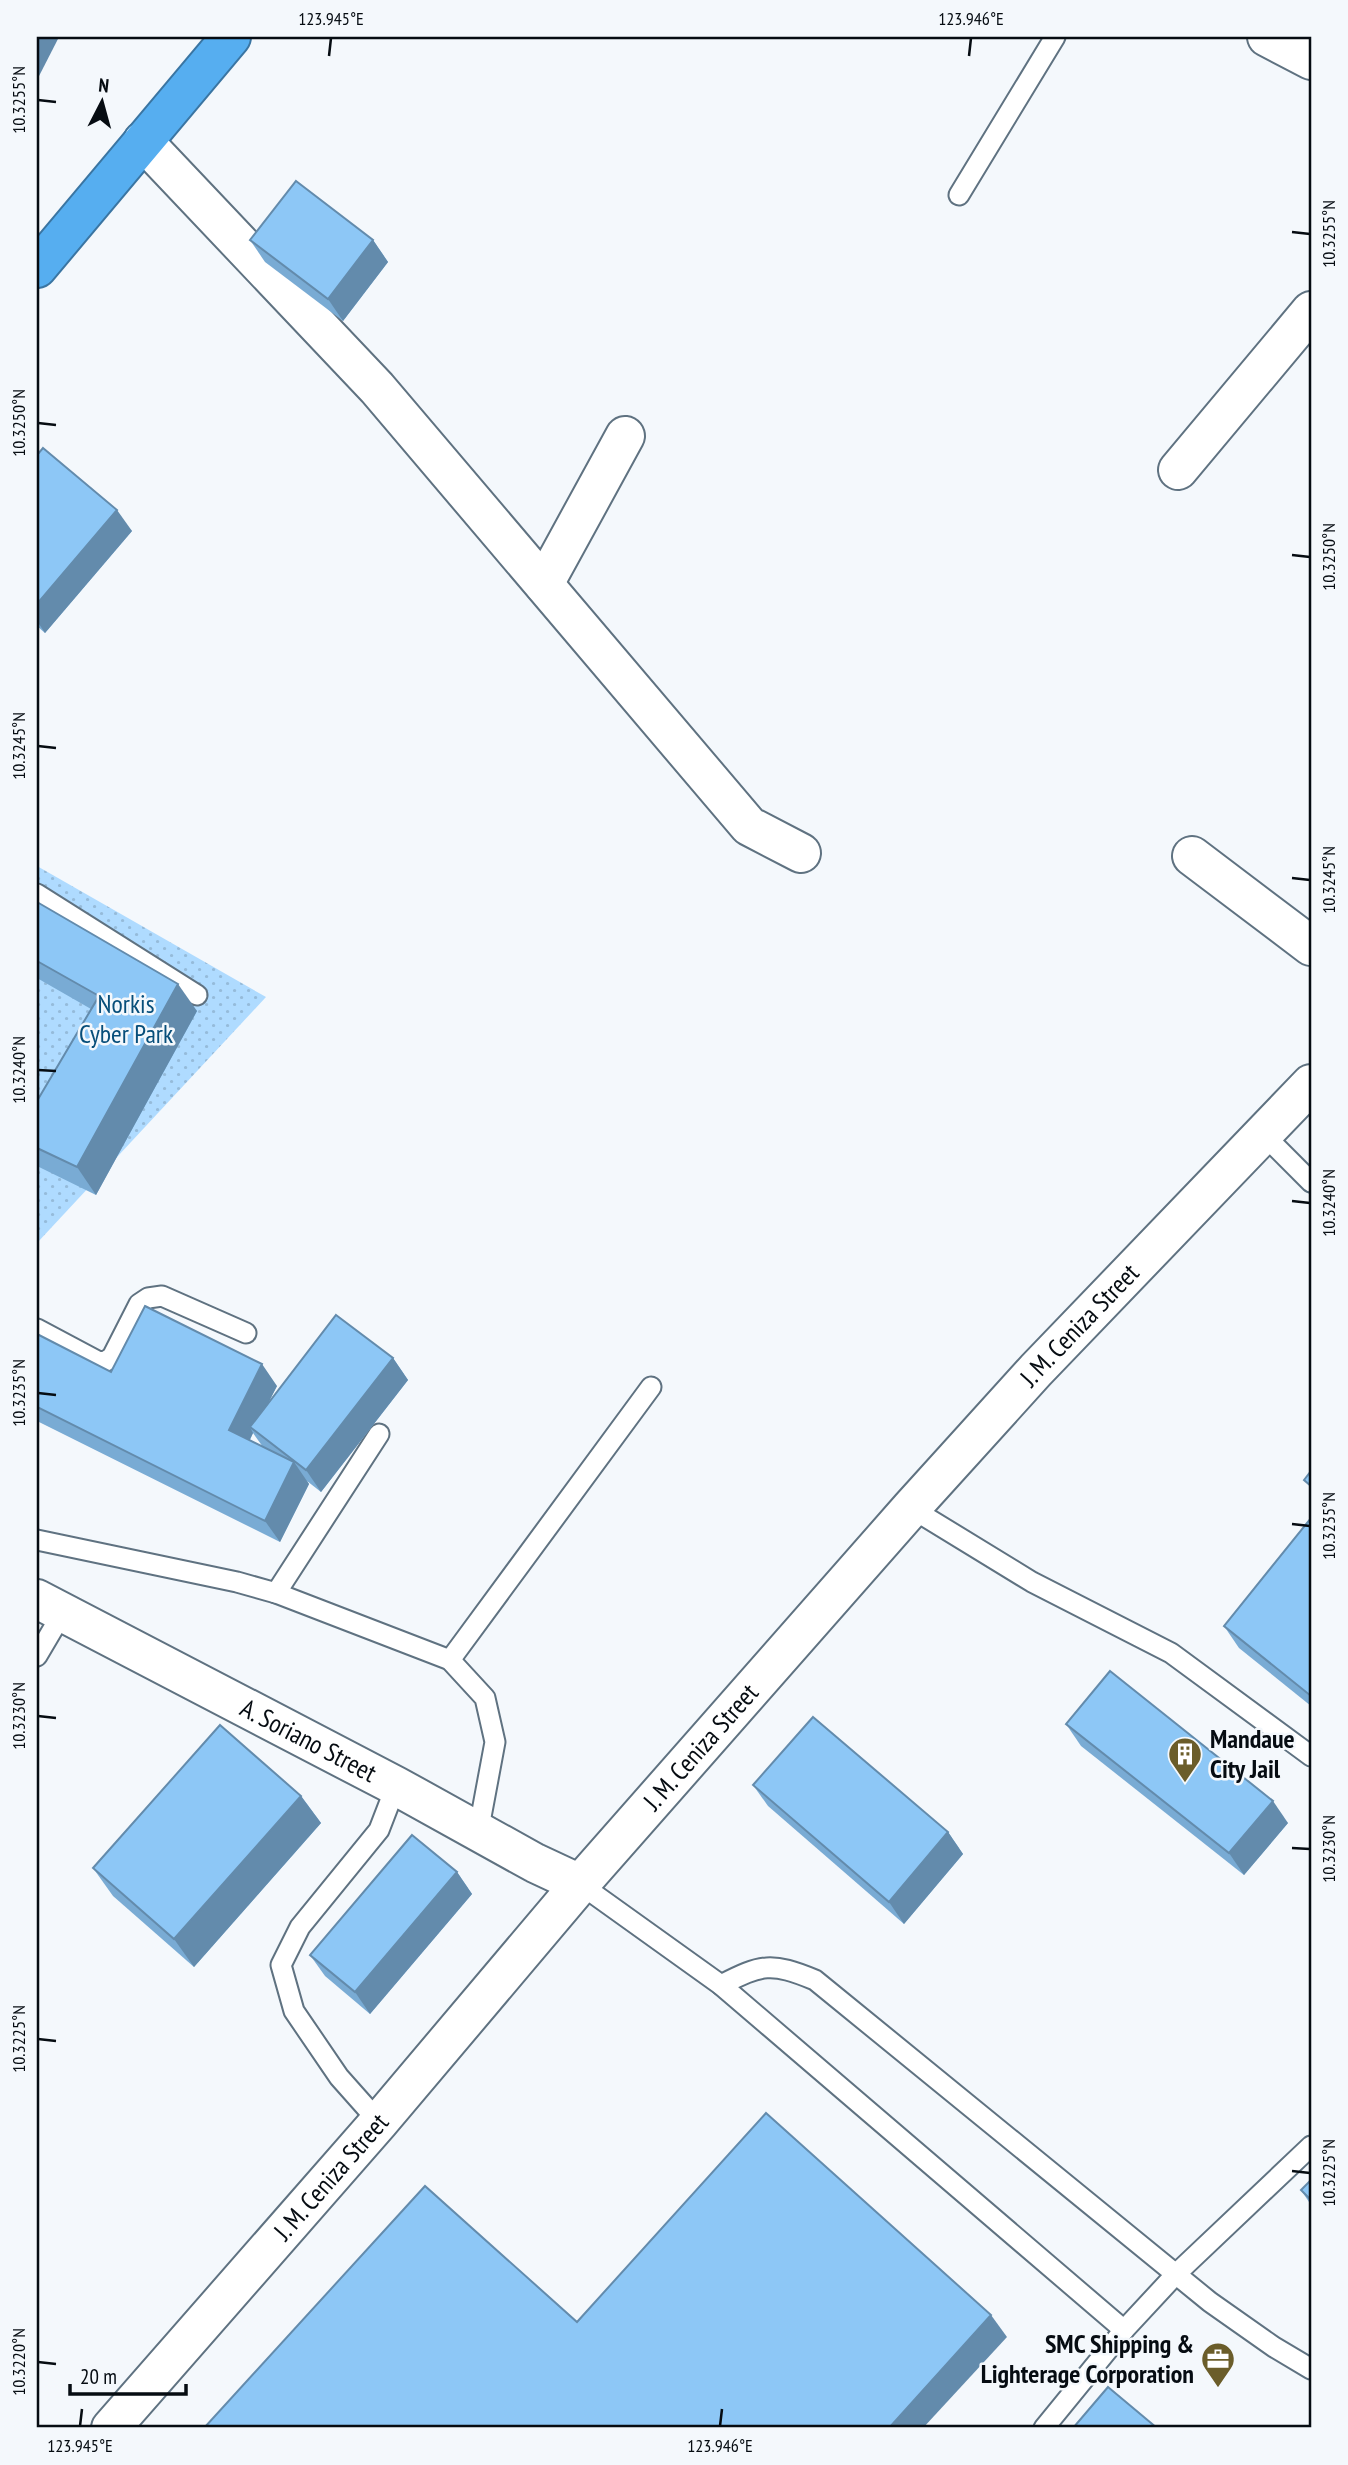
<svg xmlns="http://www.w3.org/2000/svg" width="1348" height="2465" font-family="'PT Sans Narrow',sans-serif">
  <defs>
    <pattern id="park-dots" width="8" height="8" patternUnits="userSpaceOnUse" patternTransform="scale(1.75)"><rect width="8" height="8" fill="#afdbff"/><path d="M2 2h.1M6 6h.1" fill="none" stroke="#95bbda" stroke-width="1.8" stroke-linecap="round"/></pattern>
  </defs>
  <rect width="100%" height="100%" fill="#f4f8fc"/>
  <polygon fill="url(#park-dots)" points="37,866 266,997 37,1243"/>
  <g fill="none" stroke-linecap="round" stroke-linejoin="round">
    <g stroke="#5f7281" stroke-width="23">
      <g id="lane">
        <polyline points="959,195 1055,37"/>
        <polyline points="37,894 197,995"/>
        <polyline points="1263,1134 1311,1182"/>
        <polyline points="37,1329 99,1362 106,1361 112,1357 139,1304 148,1298 162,1296 246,1333"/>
        <polyline points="379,1434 276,1593 450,1660 485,1698 495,1742 478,1833"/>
        <polyline points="911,1508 1032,1582 1171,1653 1311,1756"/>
        <polyline points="37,1540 237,1582 276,1593"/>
        <polyline points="37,1656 63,1612"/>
        <polyline points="450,1660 651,1387"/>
        <polyline points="580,1884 721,1985 1124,2330"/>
        <path d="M721 1985C762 1964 771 1962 815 1980L1210 2302 1274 2347 1311 2369"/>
        <polyline points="379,2122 339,2077 294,2011 281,1965 300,1927 379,1830 396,1786"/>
        <polyline points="1044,2428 1124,2330 1176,2274 1311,2146"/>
      </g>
    </g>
    <g stroke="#5f7281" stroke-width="42">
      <g id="street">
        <polyline points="143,141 377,388 749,826 801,853"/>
        <polyline points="1178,470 1311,311"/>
        <polyline points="544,584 625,436"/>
        <polyline points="1192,856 1311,946"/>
        <path id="s1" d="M37 1599 396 1786 535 1863 580 1884"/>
        <path id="s2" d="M111 2428 379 2122 580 1884 911 1508 1036 1370 1311 1084"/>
      </g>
    </g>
    <g stroke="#5f7281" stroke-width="42">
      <polyline id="secondary" points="1267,37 1311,60"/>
    </g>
    <g stroke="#3a75a2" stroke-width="42">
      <polyline id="highway" points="37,268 231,37"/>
    </g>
    <use href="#lane" stroke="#fff" stroke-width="19"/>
    <use href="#street" stroke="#fff" stroke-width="38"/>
    <use href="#secondary" stroke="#fff" stroke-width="38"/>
    <use href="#highway" stroke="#56aef0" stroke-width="38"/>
  </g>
  <g fill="#79abd4" fill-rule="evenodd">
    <polygon points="250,240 373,240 388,262 343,321 265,262"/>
    <polygon points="37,455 132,531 45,633 37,626"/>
    <polygon points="37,902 197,1011 96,1195 37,1166 37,1101 91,1009 37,978"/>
    <path d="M37 1334 111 1372 277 1386 268 1403 393 1358 408 1380 321 1492 307 1481 309 1484 280 1542 37 1421ZM253 1433 263 1447 250 1440Z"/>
    <polygon points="1311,1518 1311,1706 1239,1648 1224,1626"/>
    <polygon points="1066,1724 1288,1823 1244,1875 1081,1746"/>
    <polygon points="753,1785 948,1832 963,1854 904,1924 768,1806"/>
    <polygon points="301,1796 321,1823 194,1967 113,1896 93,1868"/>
    <polygon points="457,1872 472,1894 370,2014 325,1976 310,1955"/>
    <polygon points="1311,2180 1311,2205 1301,2190"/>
  </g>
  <g fill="#638bac">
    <polygon points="37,37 59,37 37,80"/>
    <polygon points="373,240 388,262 343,321 328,299"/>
    <polygon points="117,510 132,531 45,633 37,621 37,604"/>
    <polygon points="178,984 197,1011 96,1195 77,1167"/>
    <polygon points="393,1358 408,1380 321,1492 306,1470"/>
    <polygon points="262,1364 277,1386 254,1431 250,1427 253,1433 244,1451 229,1430"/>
    <polygon points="294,1462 309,1484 280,1542 265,1521"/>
    <polygon points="301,1796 321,1823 194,1967 174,1939"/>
    <polygon points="1273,1801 1288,1823 1244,1875 1229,1853"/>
    <polygon points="948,1832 963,1854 904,1924 889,1902"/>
    <polygon points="457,1872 472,1894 370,2014 355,1992"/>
    <polygon points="991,2315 1007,2337 923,2428 889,2428"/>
  </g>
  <g fill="#8dc7f6" stroke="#638bac" stroke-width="2">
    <polygon points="296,181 373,240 328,299 250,240"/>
    <polygon points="43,448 117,510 37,604 37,455"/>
    <polygon points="37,902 178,984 77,1167 37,1148 37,1101 99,996 37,961"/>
    <polygon points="145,1306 262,1364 229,1430 294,1462 265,1521 37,1407 37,1334 111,1372"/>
    <polygon points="336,1315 393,1358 306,1470 250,1427"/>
    <polygon points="1311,1471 1311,1486 1304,1480"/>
    <polygon points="1311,1518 1311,1696 1224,1626"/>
    <polygon points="1110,1671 1273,1801 1229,1853 1066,1724"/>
    <polygon points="813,1717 948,1832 889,1902 753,1785"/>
    <polygon points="220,1725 301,1796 174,1939 93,1868"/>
    <polygon points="412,1835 457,1872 355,1992 310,1955"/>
    <polygon points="766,2113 991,2315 889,2428 204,2428 425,2186 577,2322"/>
    <polygon points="1311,2180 1311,2200 1301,2190"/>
    <polygon points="1108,2387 1157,2428 1073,2428"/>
  </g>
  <path fill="none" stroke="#060c12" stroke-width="2.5" d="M329 56 331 38M969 56 971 38M38 100 56 102M1292 232 1310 234M38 423 56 425M1292 555 1310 557M38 746 56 748M1292 878 1310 880M38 1070 56 1071M1292 1201 1310 1203M38 1393 56 1395M1292 1524 1310 1526M38 1716 56 1718M1292 1848 1310 1849M38 2039 56 2041M1292 2171 1310 2173M38 2362 56 2364M80 2426 82 2409M720 2426 722 2409"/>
  <defs>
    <g id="building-pin" transform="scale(1.75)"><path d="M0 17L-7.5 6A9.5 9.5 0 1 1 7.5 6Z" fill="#6b5d2a" stroke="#f4f8fc"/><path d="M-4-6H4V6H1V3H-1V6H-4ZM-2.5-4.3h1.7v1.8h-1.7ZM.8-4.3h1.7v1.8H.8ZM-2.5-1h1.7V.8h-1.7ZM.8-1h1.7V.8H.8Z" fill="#fff"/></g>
    <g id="office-pin" transform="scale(1.75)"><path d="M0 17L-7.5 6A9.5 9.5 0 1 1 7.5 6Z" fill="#6b5d2a" stroke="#f4f8fc"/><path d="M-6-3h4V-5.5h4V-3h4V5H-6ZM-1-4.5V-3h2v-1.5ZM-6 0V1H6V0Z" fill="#fff"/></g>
  </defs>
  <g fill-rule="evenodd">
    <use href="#building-pin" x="1185" y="1754"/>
    <use href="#office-pin" x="1218" y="2359"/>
  </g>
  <g text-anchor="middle" stroke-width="5" stroke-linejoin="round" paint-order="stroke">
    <g font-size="26" fill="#074e7a" stroke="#f4f8fc">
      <text x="126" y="1013">Norkis<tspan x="126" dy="30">Cyber Park</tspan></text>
    </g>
    <g font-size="26" fill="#060c12" stroke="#f4f8fc">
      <text dy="9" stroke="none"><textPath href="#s2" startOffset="1468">J. M. Ceniza Street</textPath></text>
      <text dy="9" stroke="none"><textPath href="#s1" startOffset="306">A. Soriano Street</textPath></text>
      <text dy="9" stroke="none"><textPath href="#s2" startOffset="901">J. M. Ceniza Street</textPath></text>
      <text dy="9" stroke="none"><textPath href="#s2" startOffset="334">J. M. Ceniza Street</textPath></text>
    </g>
    <g font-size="26" font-weight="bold" fill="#060c12" stroke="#f4f8fc" text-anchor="start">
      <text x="1210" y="1748">Mandaue<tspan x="1210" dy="30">City Jail</tspan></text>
      <text x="1194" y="2353" text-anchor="end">SMC Shipping &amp;<tspan x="1194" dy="30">Lighterage Corporation</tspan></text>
    </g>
  </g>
  <rect width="1348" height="2465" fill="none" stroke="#f4f8fc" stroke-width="77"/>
  <g transform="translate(102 102) rotate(6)" stroke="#f4f8fc" stroke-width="5" paint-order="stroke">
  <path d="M0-5L12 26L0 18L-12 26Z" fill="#060c12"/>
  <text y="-10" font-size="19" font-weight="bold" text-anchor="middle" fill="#060c12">N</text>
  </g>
  <path d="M70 2384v10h116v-10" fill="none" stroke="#060c12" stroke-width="3.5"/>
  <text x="80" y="2384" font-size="21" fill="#060c12" stroke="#f4f8fc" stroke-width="5" paint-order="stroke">20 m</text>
  <rect x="38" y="38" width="1272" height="2388" fill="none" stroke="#060c12" stroke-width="2.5"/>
  <g font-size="18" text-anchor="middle" fill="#060c12">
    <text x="331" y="25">123.945°E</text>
    <text x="971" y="25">123.946°E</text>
    <text transform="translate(19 100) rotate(-90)" y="6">10.3255°N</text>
    <text transform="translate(1329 234) rotate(-90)" y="6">10.3255°N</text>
    <text transform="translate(19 423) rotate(-90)" y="6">10.3250°N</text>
    <text transform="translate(1329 557) rotate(-90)" y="6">10.3250°N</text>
    <text transform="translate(19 746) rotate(-90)" y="6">10.3245°N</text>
    <text transform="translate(1329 880) rotate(-90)" y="6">10.3245°N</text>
    <text transform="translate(19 1070) rotate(-90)" y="6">10.3240°N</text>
    <text transform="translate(1329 1203) rotate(-90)" y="6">10.3240°N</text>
    <text transform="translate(19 1393) rotate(-90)" y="6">10.3235°N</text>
    <text transform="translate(1329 1526) rotate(-90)" y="6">10.3235°N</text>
    <text transform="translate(19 1716) rotate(-90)" y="6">10.3230°N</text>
    <text transform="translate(1329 1849) rotate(-90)" y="6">10.3230°N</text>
    <text transform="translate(19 2039) rotate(-90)" y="6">10.3225°N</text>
    <text transform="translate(1329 2173) rotate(-90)" y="6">10.3225°N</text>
    <text transform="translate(19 2362) rotate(-90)" y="6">10.3220°N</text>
    <text x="80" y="2452">123.945°E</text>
    <text x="720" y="2452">123.946°E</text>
  </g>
</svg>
